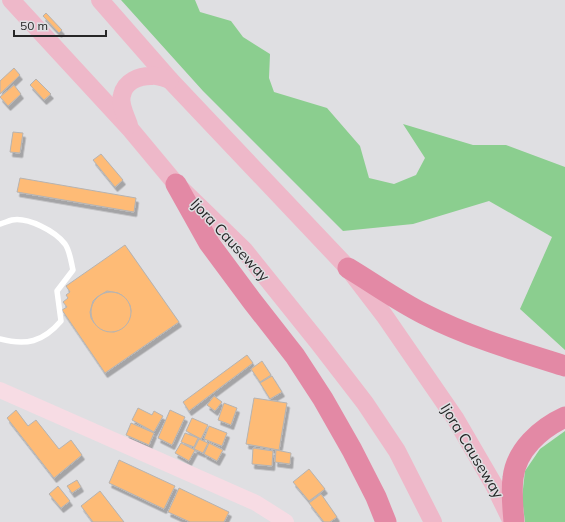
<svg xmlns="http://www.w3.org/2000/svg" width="565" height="522" font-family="Mulish,sans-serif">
  <defs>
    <filter id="shadow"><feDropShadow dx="2.5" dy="4.5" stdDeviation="0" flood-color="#0004"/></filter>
  </defs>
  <rect width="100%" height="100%" fill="#dfdfe2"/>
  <g fill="#8bce8f">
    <polygon points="121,0 195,0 200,12 231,21 243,37 270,54 269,78 274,92 327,108 360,146 369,178 394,184 416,175 425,158 403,124 473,145 506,145 565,167 565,350 520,309 552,237 489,201 413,224 343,231 203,91"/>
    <polygon points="565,431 565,522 525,522 522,498 525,471 540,449"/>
  </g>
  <g fill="#febb76" stroke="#b6b3b1" fill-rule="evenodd" filter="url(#shadow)">
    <polygon points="46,13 62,30 59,33 43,16"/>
    <polygon points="14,68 20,75 0,94 0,81"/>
    <polygon points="36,79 51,94 44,100 30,85"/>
    <polygon points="14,85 21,94 8,106 0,97"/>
    <polygon points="13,132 23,133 20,153 10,152"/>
    <polygon points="101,154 123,180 115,187 93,160"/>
    <polygon points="20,178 136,198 134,212 17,192"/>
    <path d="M125 245 179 322 105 373 62 310 67 307 63 302 68 298 66 295 70 292 66 286ZM107 291 118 293 123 296 130 305 131 311 128 322 124 327 114 332 103 330 94 323 91 318 90 312 93 301 97 297Z"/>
    <circle cx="111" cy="312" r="20"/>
    <polygon points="247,355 253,363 189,411 183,402"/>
    <polygon points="262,361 271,375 260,382 251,369"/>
    <polygon points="272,376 282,392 270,399 260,383"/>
    <polygon points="214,396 222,402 215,411 207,405"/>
    <polygon points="254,398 287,403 279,450 246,444"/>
    <polygon points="224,403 237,408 231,425 218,420"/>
    <polygon points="138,408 152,415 154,411 163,416 154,432 132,420"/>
    <polygon points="16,410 28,426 36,420 59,449 71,440 82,455 54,478 7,418"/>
    <polygon points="170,410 185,417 172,445 158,438"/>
    <polygon points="192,418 208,425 201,439 186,431"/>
    <polygon points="131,423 154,433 149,445 126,435"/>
    <polygon points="209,426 227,433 222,446 204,439"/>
    <polygon points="185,433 198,438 194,447 181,442"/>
    <polygon points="199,439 208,443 203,453 194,449"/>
    <polygon points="181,443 195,450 189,461 175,453"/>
    <polygon points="209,443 223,450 217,461 204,454"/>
    <polygon points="253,448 273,451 272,466 252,464"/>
    <polygon points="276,450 291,453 290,464 275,462"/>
    <polygon points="119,460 175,486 164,509 109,483"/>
    <polygon points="309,469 325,489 309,501 293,482"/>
    <polygon points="77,480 81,487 72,493 67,486"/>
    <polygon points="58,486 70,501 61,508 49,494"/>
    <polygon points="179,488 229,512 224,522 190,522 168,512"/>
    <polygon points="100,491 124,522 93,522 81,506"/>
    <polygon points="321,494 337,517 330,522 324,522 309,503"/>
  </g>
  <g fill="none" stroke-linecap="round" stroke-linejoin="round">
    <path stroke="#fff" stroke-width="5.5" d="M0 224C4 223 8 221 12 220 28 217 55 231 65 244 70 251 71 262 73 270L57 291 61 321C43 342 26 346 0 339"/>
    <polyline stroke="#f7dce4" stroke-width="16" points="0,390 256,503 286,522"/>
    <g stroke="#eeb8c9" stroke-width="18">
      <polyline points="11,0 131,130 176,184 244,250 318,342 365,403 397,451 433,522"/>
      <polyline points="100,0 170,80 348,268 384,315 455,418 494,485 512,522"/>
      <path d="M129 125C126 116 119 104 122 95 125 81 139 76 151 76 157 75 164 78 170 80"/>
    </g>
    <g stroke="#e389a5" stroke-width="21">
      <polyline points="176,184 209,243 252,301 295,356 323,399 352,450 376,497 386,522"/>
      <path d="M348 268C373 283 398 301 424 314 469 337 517 351 565 366"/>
      <path d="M514 522C513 508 511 493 513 478 516 450 541 428 565 417"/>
    </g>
  </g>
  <g text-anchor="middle" stroke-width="3" stroke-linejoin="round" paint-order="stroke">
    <g font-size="15" fill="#262627" stroke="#dfdfe2">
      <text transform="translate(230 240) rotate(47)" y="5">Ijora Causeway</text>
      <text transform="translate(472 451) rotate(59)" y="5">Ijora Causeway</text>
    </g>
  </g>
  <path d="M14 30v6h92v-6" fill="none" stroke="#262627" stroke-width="2"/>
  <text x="20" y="30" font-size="12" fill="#262627" stroke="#dfdfe2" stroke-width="3" paint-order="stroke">50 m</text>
</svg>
